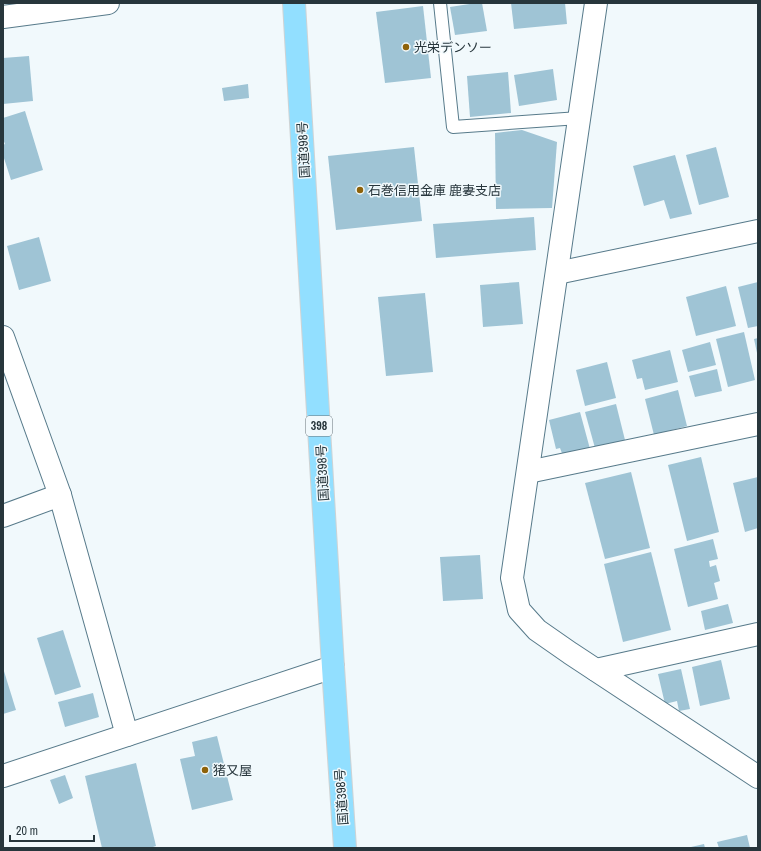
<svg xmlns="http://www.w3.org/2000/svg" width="761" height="851" font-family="'Archivo Narrow','Noto Sans JP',sans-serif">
  <rect width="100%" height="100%" fill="#f1f9fc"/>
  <g fill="#9fc4d5">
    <polygon points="476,3 482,3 487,31 455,35 450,7"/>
    <polygon points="511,3 565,3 567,24 514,29"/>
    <polygon points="423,6 431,78 385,83 376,12"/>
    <polygon points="29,56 33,101 3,104 3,58"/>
    <polygon points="553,69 557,100 519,106 514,75"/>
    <polygon points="508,72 511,113 470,117 467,76"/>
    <polygon points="248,84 249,98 224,101 222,88"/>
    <polygon points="25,111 43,170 11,180 3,155 3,145 5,144 3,139 3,118"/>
    <polygon points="522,130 557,142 552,208 496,209 495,133"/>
    <polygon points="414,147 422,221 336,230 328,156"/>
    <polygon points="716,147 729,197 699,205 686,155"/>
    <polygon points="675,155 692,214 670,219 664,200 644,206 633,166"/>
    <polygon points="534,217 536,250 436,258 433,224"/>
    <polygon points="39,237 51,281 19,290 7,246"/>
    <polygon points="519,282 523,324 483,327 480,285"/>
    <polygon points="758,282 758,326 748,328 738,287"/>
    <polygon points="726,286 736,326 696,336 686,297"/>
    <polygon points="425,293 433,372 386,376 378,297"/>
    <polygon points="744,332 755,380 728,387 716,339"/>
    <polygon points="758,338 758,353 757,353 754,339"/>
    <polygon points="710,342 716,365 688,372 682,350"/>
    <polygon points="670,350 678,382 645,390 642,378 637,379 632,360"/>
    <polygon points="607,362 616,398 585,406 576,370"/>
    <polygon points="717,369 722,391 695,397 689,376"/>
    <polygon points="678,390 687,426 654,435 645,399"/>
    <polygon points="616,404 625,440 595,448 585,412"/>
    <polygon points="580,412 590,449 563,456 560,448 556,449 549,420"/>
    <polygon points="701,457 719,532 687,541 668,465"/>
    <polygon points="631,472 650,548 605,559 585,483"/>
    <polygon points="758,477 758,528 745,532 733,483"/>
    <polygon points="713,539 718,559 709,561 710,567 716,565 720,581 714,583 718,599 688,607 674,549"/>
    <polygon points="651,552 671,630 623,642 604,564"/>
    <polygon points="480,555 483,599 443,601 440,557"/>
    <polygon points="728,604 733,623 705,630 701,611"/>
    <polygon points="63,630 81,687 55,695 37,638"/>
    <polygon points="721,660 730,699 700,706 692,667"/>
    <polygon points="3,668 16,710 3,714"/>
    <polygon points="681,669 690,709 679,711 677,701 665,704 658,674"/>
    <polygon points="93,693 99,717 65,727 58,702"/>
    <polygon points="217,736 233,800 192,810 180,759 195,756 192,742"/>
    <polygon points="136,763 156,846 150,848 102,848 85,776"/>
    <polygon points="65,775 73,798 59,804 50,780"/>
    <polygon points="747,835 750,848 719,848 717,842"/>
    <polygon points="704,844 705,848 691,848 691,847"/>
  </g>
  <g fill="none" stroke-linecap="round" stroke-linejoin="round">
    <g stroke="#577a8a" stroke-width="14">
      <polyline id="service" points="440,3 453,127 579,118"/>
    </g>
    <g stroke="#577a8a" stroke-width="24">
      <g id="minor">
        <polyline points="596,3 512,578 519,610 537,630 570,653 758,777"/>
        <polyline points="3,17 108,3"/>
        <polyline points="557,273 758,231"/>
        <polyline points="3,337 60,495 127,735"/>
        <polyline points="528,472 758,424"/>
        <polyline points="3,516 60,495"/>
        <polyline points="596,670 758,634"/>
        <polyline points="3,776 333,667"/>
      </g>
    </g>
    <g stroke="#cfd3d4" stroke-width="24">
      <polyline id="trunk" points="294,3 333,667 345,848"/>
    </g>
    <use href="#service" stroke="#fff" stroke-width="12"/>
    <use href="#minor" stroke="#fff" stroke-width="22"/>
    <use href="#trunk" stroke="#92dfff" stroke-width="22"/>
  </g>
  <g fill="#8e6209" stroke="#f1f9fc" stroke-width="1.5">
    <circle cx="406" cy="47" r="4"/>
    <circle cx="360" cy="190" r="4"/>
    <circle cx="205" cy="770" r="4"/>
  </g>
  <g text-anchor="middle" stroke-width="3" stroke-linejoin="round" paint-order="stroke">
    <rect fill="#f1f9fc" stroke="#647076" stroke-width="1" x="306" y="416" width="26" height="20" rx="3"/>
    <g font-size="12" font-weight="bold" fill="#27363c">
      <text x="319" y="430">398</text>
    </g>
    <g font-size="13" fill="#27363c" stroke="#f1f9fc" text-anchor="start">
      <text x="414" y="52">光栄デンソー</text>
      <text x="368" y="195">石巻信用金庫 鹿妻支店</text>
      <text x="213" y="775">猪又屋</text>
    </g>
    <g font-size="13" fill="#27363c" stroke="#f1f9fc">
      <text transform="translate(303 150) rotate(-93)" y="5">国道398号</text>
      <text transform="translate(322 473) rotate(-93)" y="5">国道398号</text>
      <text transform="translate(341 797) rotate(-94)" y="5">国道398号</text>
    </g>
  </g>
  <rect width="761" height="851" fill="none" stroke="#27363c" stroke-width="8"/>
  <path d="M10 835v6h84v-6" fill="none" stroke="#27363c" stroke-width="2"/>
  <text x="16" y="835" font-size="12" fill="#27363c" stroke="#f1f9fc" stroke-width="3" paint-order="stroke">20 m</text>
</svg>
